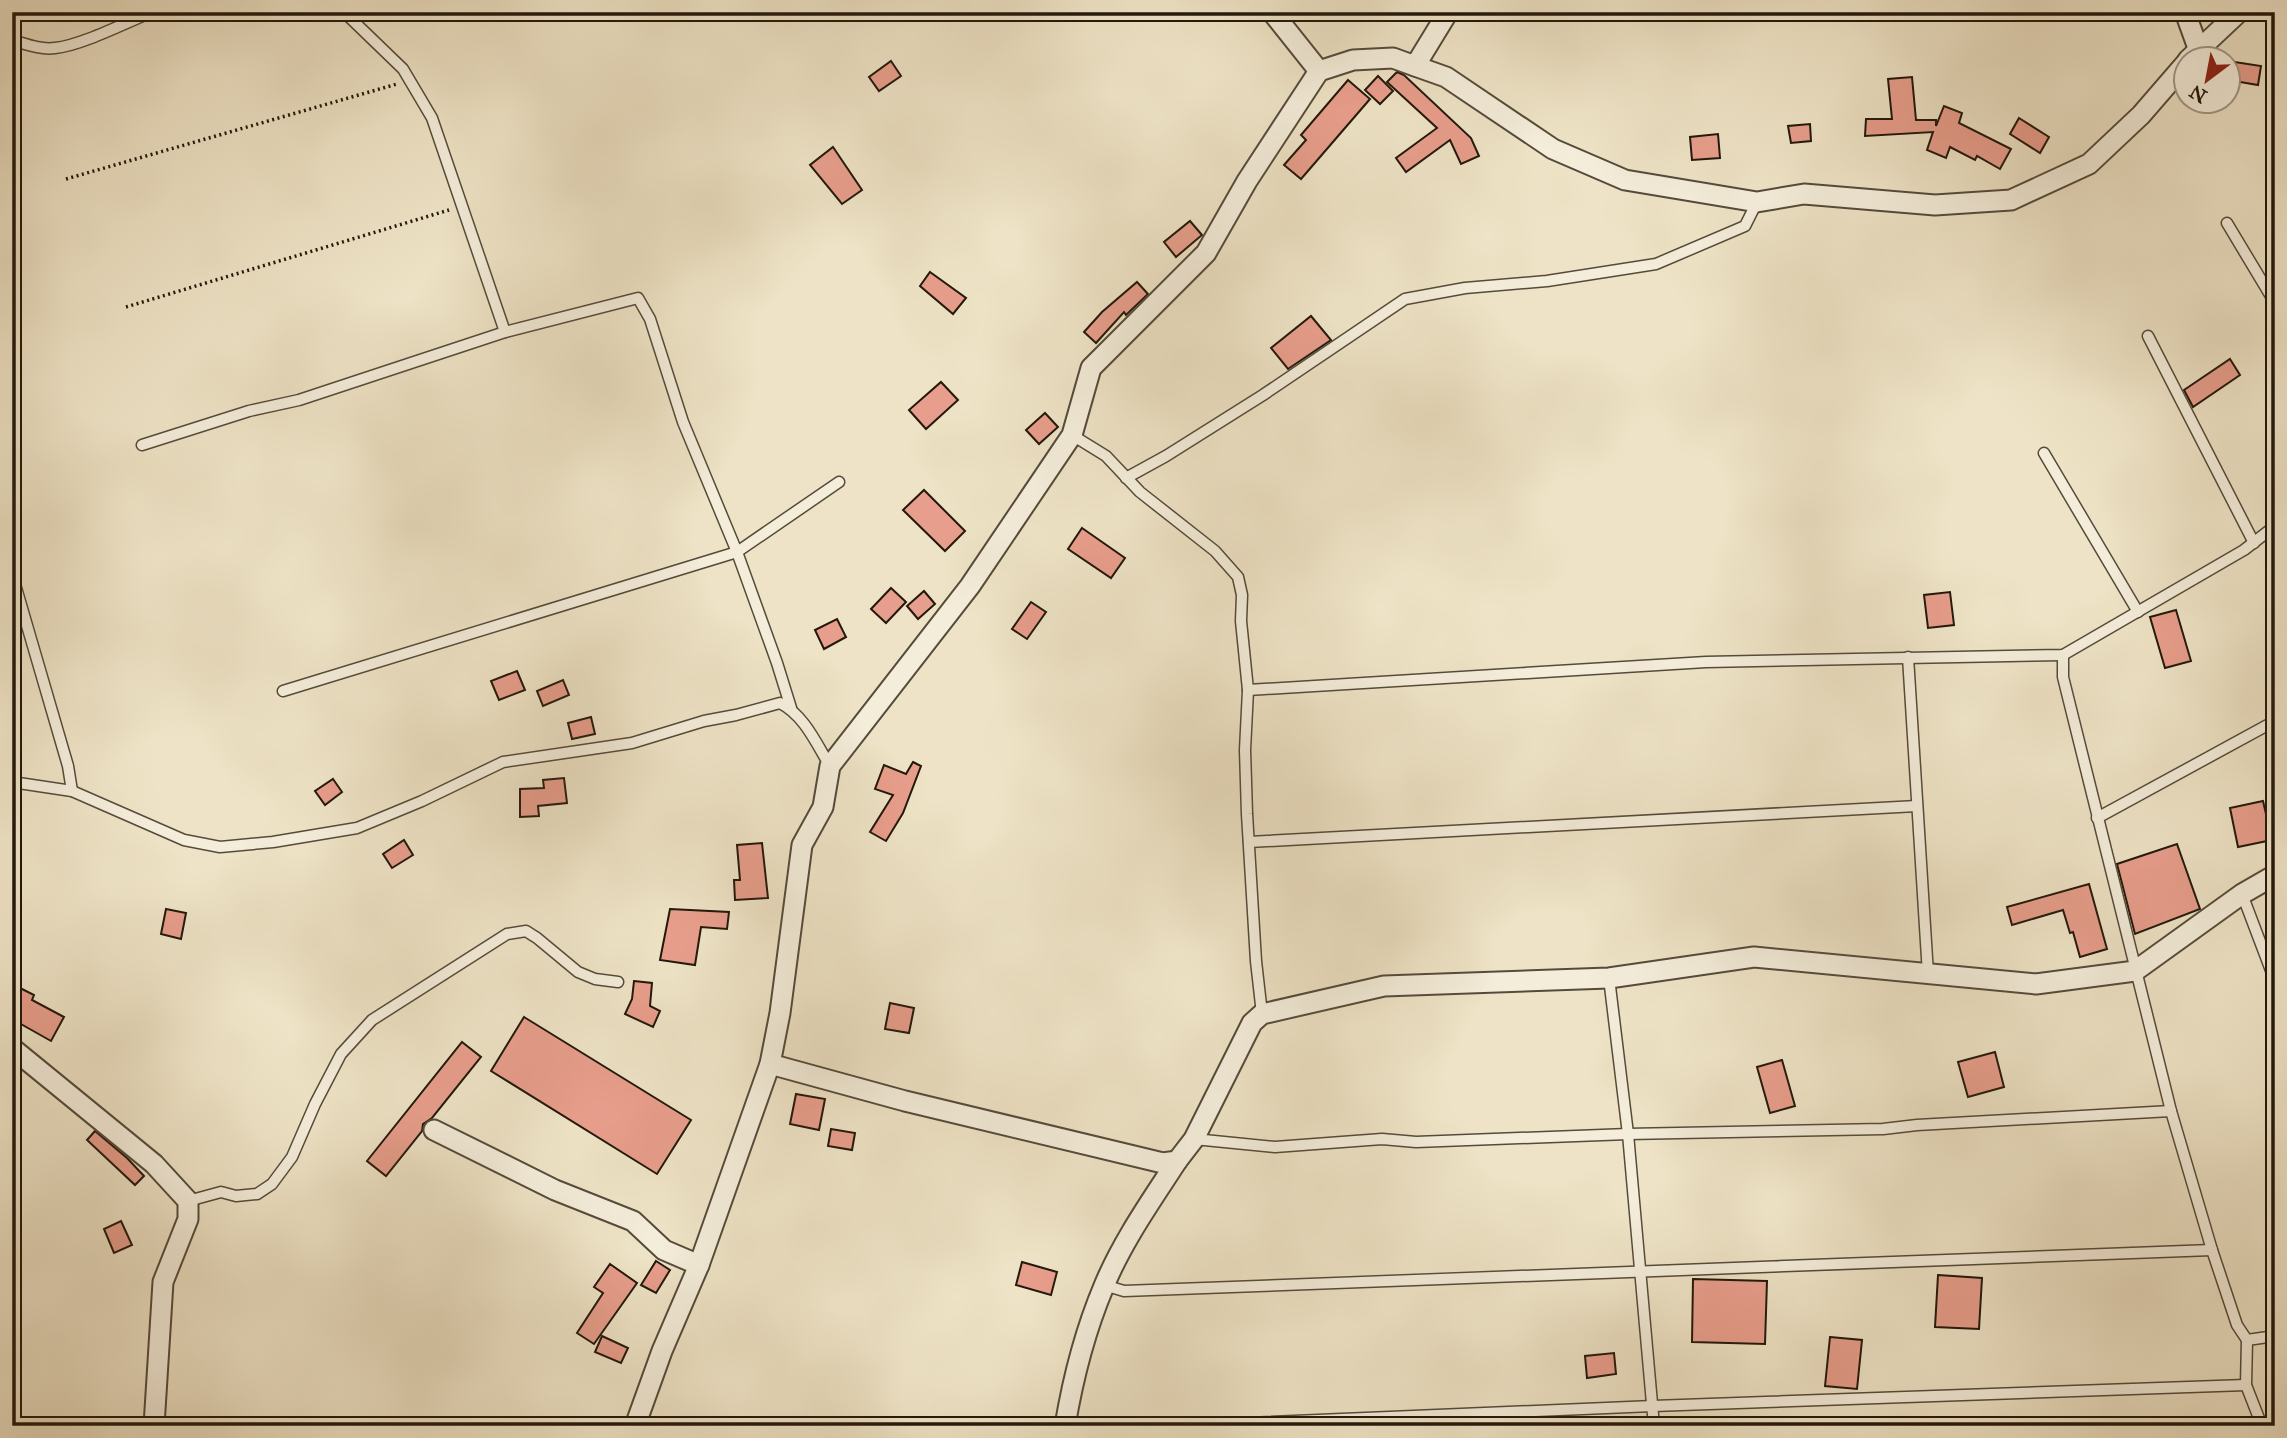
<svg xmlns="http://www.w3.org/2000/svg" width="2287" height="1438" font-family="'IM FELL Great Primer',serif">
  <rect width="100%" height="100%" fill="#eee3c6"/>
  <filter id="stains"><feTurbulence type="fractalNoise" baseFrequency=".00286" numOctaves="4"/><feColorMatrix values="0 0 0 0 .2 0 0 0 0 .09 0 0 0 0 .02 0 0 0 .5 -.17"/></filter>
  <radialGradient id="worn" r=".72"><stop offset=".6" stop-color="#630" stop-opacity="0"/><stop offset="1" stop-color="#630" stop-opacity=".3"/></radialGradient>
  <g fill="#e89e8c" stroke="#22180b" stroke-width="2">
    <polygon points="891,61 901,76 879,91 869,77"/>
    <polygon points="2228,61 2261,66 2258,85 2228,80"/>
    <polygon points="1397,72 1404,75 1471,138 1479,156 1461,164 1450,140 1406,172 1396,158 1437,128 1387,82"/>
    <polygon points="1378,76 1393,91 1380,104 1365,90"/>
    <polygon points="1912,77 1916,120 1936,120 1936,126 1944,106 1962,113 1959,123 2011,149 2000,169 1977,156 1975,160 1950,147 1946,158 1927,150 1933,132 1865,136 1866,119 1892,119 1888,79"/>
    <polygon points="1348,80 1370,99 1301,179 1284,165 1306,140 1301,135"/>
    <polygon points="2019,118 2049,137 2040,153 2010,134"/>
    <polygon points="1810,124 1811,141 1791,143 1788,126"/>
    <polygon points="1718,134 1720,158 1692,160 1690,137"/>
    <polygon points="833,147 862,190 842,204 810,165"/>
    <polygon points="1190,221 1202,235 1176,257 1164,242"/>
    <polygon points="930,272 966,298 953,314 920,286"/>
    <polygon points="1137,282 1148,294 1126,315 1124,312 1096,343 1084,332 1102,312"/>
    <polygon points="1311,316 1331,340 1288,369 1271,348"/>
    <polygon points="2230,359 2240,375 2193,407 2184,390"/>
    <polygon points="941,382 958,400 926,429 909,410"/>
    <polygon points="1045,413 1058,427 1039,444 1026,430"/>
    <polygon points="924,490 965,531 945,551 903,510"/>
    <polygon points="1082,528 1125,558 1111,578 1068,549"/>
    <polygon points="891,588 906,602 886,623 871,609"/>
    <polygon points="924,591 935,604 918,619 907,606"/>
    <polygon points="1950,592 1954,625 1928,628 1924,595"/>
    <polygon points="1031,602 1046,612 1027,639 1012,629"/>
    <polygon points="2176,610 2191,661 2165,668 2150,617"/>
    <polygon points="837,619 846,637 824,649 815,630"/>
    <polygon points="517,671 525,690 499,700 491,681"/>
    <polygon points="563,680 569,695 543,706 537,691"/>
    <polygon points="591,717 595,734 572,739 568,723"/>
    <polygon points="913,762 921,766 903,813 886,841 870,832 893,795 875,789 884,765 906,774"/>
    <polygon points="564,778 567,803 538,806 539,816 520,817 520,789 544,788 543,780"/>
    <polygon points="333,779 342,792 325,805 315,791"/>
    <polygon points="2263,801 2272,840 2238,847 2230,808"/>
    <polygon points="404,840 413,855 392,868 383,854"/>
    <polygon points="762,843 768,898 735,900 734,880 740,880 737,845"/>
    <polygon points="2177,844 2200,909 2135,934 2117,864"/>
    <polygon points="2089,884 2107,949 2080,957 2073,932 2070,933 2063,910 2012,925 2007,907"/>
    <polygon points="166,909 186,913 181,939 161,934"/>
    <polygon points="670,909 729,912 727,929 701,927 695,965 660,960"/>
    <polygon points="634,981 652,983 650,1006 660,1011 653,1027 625,1014 632,999"/>
    <polygon points="20,988 34,995 32,1000 64,1017 51,1041 12,1019 12,1002"/>
    <polygon points="890,1003 914,1008 909,1033 885,1029"/>
    <polygon points="524,1017 691,1120 657,1174 491,1071"/>
    <polygon points="462,1042 481,1057 432,1118 423,1124 422,1131 386,1176 367,1161"/>
    <polygon points="1995,1052 2004,1087 1968,1097 1958,1062"/>
    <polygon points="1782,1060 1795,1106 1770,1113 1757,1067"/>
    <polygon points="796,1094 825,1099 819,1130 790,1124"/>
    <polygon points="831,1129 855,1133 852,1150 828,1146"/>
    <polygon points="95,1131 127,1158 144,1176 135,1185 87,1140"/>
    <polygon points="121,1221 132,1245 114,1253 104,1229"/>
    <polygon points="656,1261 670,1270 656,1293 641,1285"/>
    <polygon points="1022,1262 1057,1272 1051,1295 1016,1285"/>
    <polygon points="610,1264 637,1283 594,1344 577,1333 603,1293 594,1287"/>
    <polygon points="1938,1275 1982,1278 1979,1329 1935,1327"/>
    <polygon points="1693,1279 1767,1281 1765,1344 1692,1342"/>
    <polygon points="602,1336 628,1348 621,1363 595,1352"/>
    <polygon points="1830,1337 1862,1340 1857,1389 1825,1386"/>
    <polygon points="1614,1353 1616,1374 1587,1378 1585,1356"/>
  </g>
  <g fill="none" stroke-linecap="round" stroke-linejoin="round">
    <g stroke="#554b3a" stroke-width="13">
      <g id="lane">
        <polyline points="344,12 403,69 432,118 505,332 638,298 650,319 683,422 737,552 777,663 791,708"/>
        <path d="M12 40C26 44 40 50 55 48 80 46 127 22 152 12"/>
        <polyline points="2227,223 2275,303"/>
        <polyline points="2148,336 2254,543"/>
        <polyline points="1072,435 1106,456 1140,492 1215,551 1238,577 1242,595 1241,621 1248,690 1245,750 1247,814 1256,961 1262,1014"/>
        <polyline points="142,445 249,411 299,400 505,332"/>
        <polyline points="2044,453 2138,612"/>
        <polyline points="1126,478 1166,456 1263,395 1405,299 1465,288 1547,281 1656,264 1745,226 1757,202"/>
        <polyline points="12,574 68,766 72,791"/>
        <polyline points="2063,655 2063,677 2171,1111 2212,1250 2237,1325 2247,1340 2246,1385 2262,1426"/>
        <polyline points="1908,657 1928,974"/>
        <polyline points="1248,690 1706,662 2063,655 2244,550 2275,526"/>
        <polyline points="283,691 737,552 839,482"/>
        <path d="M12 782 72 791 184 840 220 847 273 842 357 828 422 801 503 762 632 743 704 721 736 715 780 703C804 715 816 743 830 766"/>
        <polyline points="2097,818 2275,721"/>
        <polyline points="1249,842 1917,806"/>
        <polyline points="2242,894 2275,981"/>
        <polyline points="1609,978 1628,1134 1654,1426"/>
        <polyline points="1194,1139 1275,1147 1382,1139 1416,1142 1628,1134 1883,1129 1917,1125 2171,1111"/>
        <polyline points="188,1201 221,1192 236,1196 257,1194 272,1184 292,1157 315,1104 341,1054 372,1020 507,934 526,931 537,938 578,972 595,979 618,982"/>
        <polyline points="1104,1285 1124,1291 2212,1250"/>
        <polyline points="2247,1340 2275,1336"/>
        <polyline points="1176,1426 1653,1406 2246,1385"/>
      </g>
    </g>
    <g stroke="#554b3a" stroke-width="23">
      <g id="street">
        <polyline points="1272,12 1319,71"/>
        <polyline points="2185,12 2198,48"/>
        <polyline points="2188,60 2239,12"/>
        <polyline points="1415,66 1448,12"/>
        <polyline points="12,1048 154,1164 188,1201 188,1219 163,1282 154,1426"/>
        <polyline points="770,1064 905,1101 1163,1163 1177,1161 1194,1139 1252,1023 1262,1014 1384,986 1609,978 1754,957 2036,984 2135,971 2242,894 2275,875"/>
        <polyline points="434,1130 555,1190 633,1221 664,1250 699,1265"/>
        <polyline points="635,1426 662,1351 699,1265 770,1064 780,1013 802,845 823,807 830,766 970,586 1072,435 1091,368 1206,253 1247,181 1319,71 1353,60 1393,58 1415,66 1446,77 1553,149 1625,180 1757,202 1804,194 1935,205 2011,200 2089,164 2141,115 2186,63"/>
        <path d="M1065 1426C1073 1378 1085 1331 1104 1286 1122 1242 1151 1201 1177 1161"/>
      </g>
    </g>
    <g stroke="#22180b" stroke-width="3.5" stroke-dasharray="2 3.5" stroke-linecap="butt">
      <polyline points="66,179 397,84"/>
      <polyline points="126,307 449,210"/>
    </g>
    <use href="#lane" stroke="#f4edda" stroke-width="10"/>
    <use href="#street" stroke="#f4edda" stroke-width="19"/>
  </g>
  <rect width="2287" height="1438" fill="none" stroke="#eee3c6" stroke-width="42"/>
  <rect x="14" y="14" width="2259" height="1410" fill="none" stroke="#22180b" stroke-width="3.5"/>
  <rect x="21" y="21" width="2245" height="1396" fill="none" stroke="#22180b" stroke-width="2"/>
  <g transform="translate(2207 80) rotate(212)"><circle r="33" fill="#f4edda" stroke="#a09887" stroke-width="2"/>
  <path d="M0-5L12 26L0 18L-12 26Z" fill="#8f2418"/>
  <text y="-10" font-size="19" font-weight="bold" text-anchor="middle" fill="#22180b">N</text>
  </g>
  <rect width="100%" height="100%" filter="url(#stains)"/>
  <rect width="100%" height="100%" fill="url(#worn)"/>
</svg>
